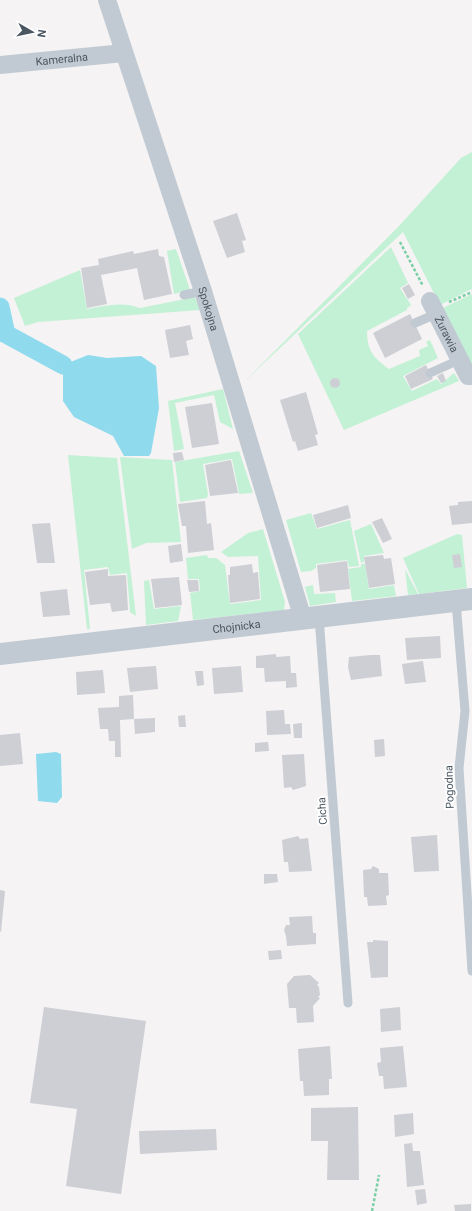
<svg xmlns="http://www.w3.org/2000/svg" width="472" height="1211" font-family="Roboto,sans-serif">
  <rect width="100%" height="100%" fill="#f5f3f3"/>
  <g fill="#c3f1d5">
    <polygon points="472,152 472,289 440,305 403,232 243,383 399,226 461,158"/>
    <path d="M391 247 408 283 400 288 411 305 407 308V310L367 331C367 351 374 358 389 369L420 356 419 350 428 346 426 342 430 340 438 358 403 376 412 391 437 379 441 384 454 373 459 381 344 430 298 334Z"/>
    <polygon points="176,249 190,290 174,294 167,251"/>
    <path d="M80 270 87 309C104 306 123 301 140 308L195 297 200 310 38 322 25 326 14 298Z"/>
    <polygon points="472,294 472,368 441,309"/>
    <polygon points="223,389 233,429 220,422 214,395 175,403 184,449 174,451 168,401"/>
    <polygon points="239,451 253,493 239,494 232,459 203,464 208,494 207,498 180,502 175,462"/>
    <polygon points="68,455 117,458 136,616 130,612 127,573 110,575 108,567 84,570 90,629 87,629"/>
    <polygon points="120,457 172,460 181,542 146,543 132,549"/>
    <polygon points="311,513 317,529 350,520 359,566 349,567 347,560 316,564 316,568 311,571 301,572 286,520"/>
    <polygon points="371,524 384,553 364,556 364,562 361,563 354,531"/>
    <polygon points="263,529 285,602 284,610 193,620 190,593 200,591 199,579 188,579 186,558 207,555 208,558 216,558 225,565 230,604 261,600 258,556 228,557 221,552 248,533"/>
    <polygon points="457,534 462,535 467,588 419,594 403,558"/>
    <polygon points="361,564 365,564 369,589 394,585 396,596 352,601 348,569 361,567"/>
    <polygon points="405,569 418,594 408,595"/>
    <polygon points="149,580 154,609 181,606 178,621 146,625 144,581"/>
    <polygon points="313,585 314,594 335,593 336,602 310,606 305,587"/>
  </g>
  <g fill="#90daee">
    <polygon points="88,355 107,358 141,356 156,366 159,408 151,453 149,456 124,456 113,436 74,417 63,401 63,365"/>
    <polygon points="56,752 61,754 62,797 57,803 38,801 36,754"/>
  </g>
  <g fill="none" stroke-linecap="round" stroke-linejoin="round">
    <polyline stroke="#90daee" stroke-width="19" points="0,307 6,334 63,365"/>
  </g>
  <g fill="#cdcfd5">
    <polygon points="237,213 246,240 242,241 245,252 227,258 213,221"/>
    <polygon points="158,249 159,256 164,257 172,294 144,300 135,259 137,268 101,275 107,304 87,308 81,268 99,265 98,259 133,251 134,254"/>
    <polygon points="409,284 415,295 408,299 402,288"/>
    <polygon points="410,314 422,339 385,358 373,333"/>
    <polygon points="190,325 193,339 186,341 189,355 170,358 165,330"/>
    <polygon points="426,365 433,379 411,389 405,376"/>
    <polygon points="443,373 446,381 441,383 437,376"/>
    <circle cx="335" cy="383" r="5"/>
    <polygon points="306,392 318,434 315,435 318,445 298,451 295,441 293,442 280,400"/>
    <polygon points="212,403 219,444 192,448 185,407"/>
    <polygon points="182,452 184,460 174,462 173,453"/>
    <polygon points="231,460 238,493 210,496 205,465"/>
    <polygon points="205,501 207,524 211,523 214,550 188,553 186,526 182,526 178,504"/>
    <polygon points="472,501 472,523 452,525 449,506 458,505 458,502"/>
    <polygon points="348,505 351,518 317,528 313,515"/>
    <polygon points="382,518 392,539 383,543 372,522"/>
    <polygon points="50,523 55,563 37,563 32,524"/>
    <polygon points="181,544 183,561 170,563 168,546"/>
    <polygon points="460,554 462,567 454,568 452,555"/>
    <polygon points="383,555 384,559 391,558 395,584 369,588 364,557"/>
    <polygon points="347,561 350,589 320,592 317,565"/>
    <polygon points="252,564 253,573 258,572 260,599 230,603 228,575 230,575 230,567"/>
    <polygon points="108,569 108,576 126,575 128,610 112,612 110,603 90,605 85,572"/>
    <polygon points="179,577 182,605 155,608 151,579"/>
    <polygon points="187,580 198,580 199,591 189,592"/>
    <polygon points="67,589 70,615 43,617 40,592"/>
    <polygon points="440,636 441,658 407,660 405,638"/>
    <polygon points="276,654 276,657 290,656 291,673 296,673 297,687 286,688 286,681 265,682 264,668 256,668 256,656"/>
    <polygon points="371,655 380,655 382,676 351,680 348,667 349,657"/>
    <polygon points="423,661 426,682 405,684 402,664"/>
    <polygon points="156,666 158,689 130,692 127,668"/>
    <polygon points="241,666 243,692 214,694 212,668"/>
    <polygon points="103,670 105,693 77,695 76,672"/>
    <polygon points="195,671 203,671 204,685 197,686"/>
    <polygon points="133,695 134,719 120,720 121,757 115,757 115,741 109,741 108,729 100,729 98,708 119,707 119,696"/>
    <polygon points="284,710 285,724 290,724 291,734 267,735 266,711"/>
    <polygon points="185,715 186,727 179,727 178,716"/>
    <polygon points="155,718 155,732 135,734 134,719"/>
    <polygon points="302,723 302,738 294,738 293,724"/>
    <polygon points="20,733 23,764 0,766 0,735"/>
    <polygon points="384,739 385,756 375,757 374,740"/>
    <polygon points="268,742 269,751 255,752 255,743"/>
    <polygon points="304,754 306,786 293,790 291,787 284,788 282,755"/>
    <polygon points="437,835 439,871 414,872 411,837"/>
    <polygon points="298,836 300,839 308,838 312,871 289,872 288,862 284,862 282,840"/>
    <polygon points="373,866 379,869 379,873 388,873 389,895 386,896 387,905 368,906 367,897 364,897 363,870 371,869"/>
    <polygon points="264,874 277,874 278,882 264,884"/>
    <polygon points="0,890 5,891 1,932 0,931"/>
    <polygon points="312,916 313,933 316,933 316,944 287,946 286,936 284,930 286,925 290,925 289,917"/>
    <polygon points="373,940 388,941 388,977 371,978 367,942 373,942"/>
    <polygon points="281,950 282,959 269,960 268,951"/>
    <polygon points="310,975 319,983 317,985 319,987 320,995 318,997 320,998 313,1006 314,1022 297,1023 296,1008 289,1008 287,984 294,976"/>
    <polygon points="44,1007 146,1021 121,1194 66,1186 77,1109 30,1103"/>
    <polygon points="400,1007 401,1030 381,1032 380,1009"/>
    <polygon points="330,1046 332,1079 329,1079 329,1095 304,1096 303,1081 300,1081 298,1049"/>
    <polygon points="403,1046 407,1087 384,1089 383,1076 379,1076 377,1063 381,1062 380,1048"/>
    <polygon points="358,1107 359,1180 327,1180 328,1141 311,1141 311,1108"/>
    <polygon points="413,1113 414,1134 395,1137 394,1115"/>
    <polygon points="216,1129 217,1150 140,1154 139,1131"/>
    <polygon points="412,1143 413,1151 420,1151 424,1185 407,1187 404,1144"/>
    <polygon points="425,1189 427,1203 417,1205 415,1190"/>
    <polygon points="471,1204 471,1211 455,1211 454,1205"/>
  </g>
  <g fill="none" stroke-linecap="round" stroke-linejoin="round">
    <g stroke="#7ad0a6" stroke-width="2.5" stroke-dasharray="3 2" stroke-linecap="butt">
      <polyline points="400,242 423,286"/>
      <polyline points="449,302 472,292"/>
      <polyline points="372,1211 379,1175"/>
    </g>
    <g stroke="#c1cad2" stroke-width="9">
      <polyline points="184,295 203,291"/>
      <polyline points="415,323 436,314"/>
      <polyline points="430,373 459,360"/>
      <polyline points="456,602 465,711 459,768 472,971"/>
      <polyline points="319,617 348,1003"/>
    </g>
    <g stroke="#c1cad2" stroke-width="18">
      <path id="s1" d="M107 0 203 291 303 619"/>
      <path id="s2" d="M0 65 124 53"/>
      <path id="s3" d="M430 301 468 376H472"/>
    </g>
    <path stroke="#c1cad2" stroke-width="22" id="s4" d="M0 654 472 599"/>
  </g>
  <g text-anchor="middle" stroke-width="4" stroke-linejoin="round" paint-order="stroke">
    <g font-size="11" fill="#4a5661" stroke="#fff">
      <text dy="4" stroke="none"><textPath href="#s2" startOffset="62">Kameralna</textPath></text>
      <text dy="4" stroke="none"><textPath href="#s1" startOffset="325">Spokojna</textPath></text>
      <text dy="4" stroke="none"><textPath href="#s3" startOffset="37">Żurawia</textPath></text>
      <text dy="4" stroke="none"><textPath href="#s4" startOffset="238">Chojnicka</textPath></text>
      <text transform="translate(449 787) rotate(-92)" y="4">Pogodna</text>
      <text transform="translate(322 811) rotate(-94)" y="4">Cicha</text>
    </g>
  </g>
  <g transform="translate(32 32) rotate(99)" stroke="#ffffff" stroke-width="3" paint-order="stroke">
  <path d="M0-3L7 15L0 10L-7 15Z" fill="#4a5661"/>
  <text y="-6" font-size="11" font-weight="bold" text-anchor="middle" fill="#4a5661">N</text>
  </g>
</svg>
